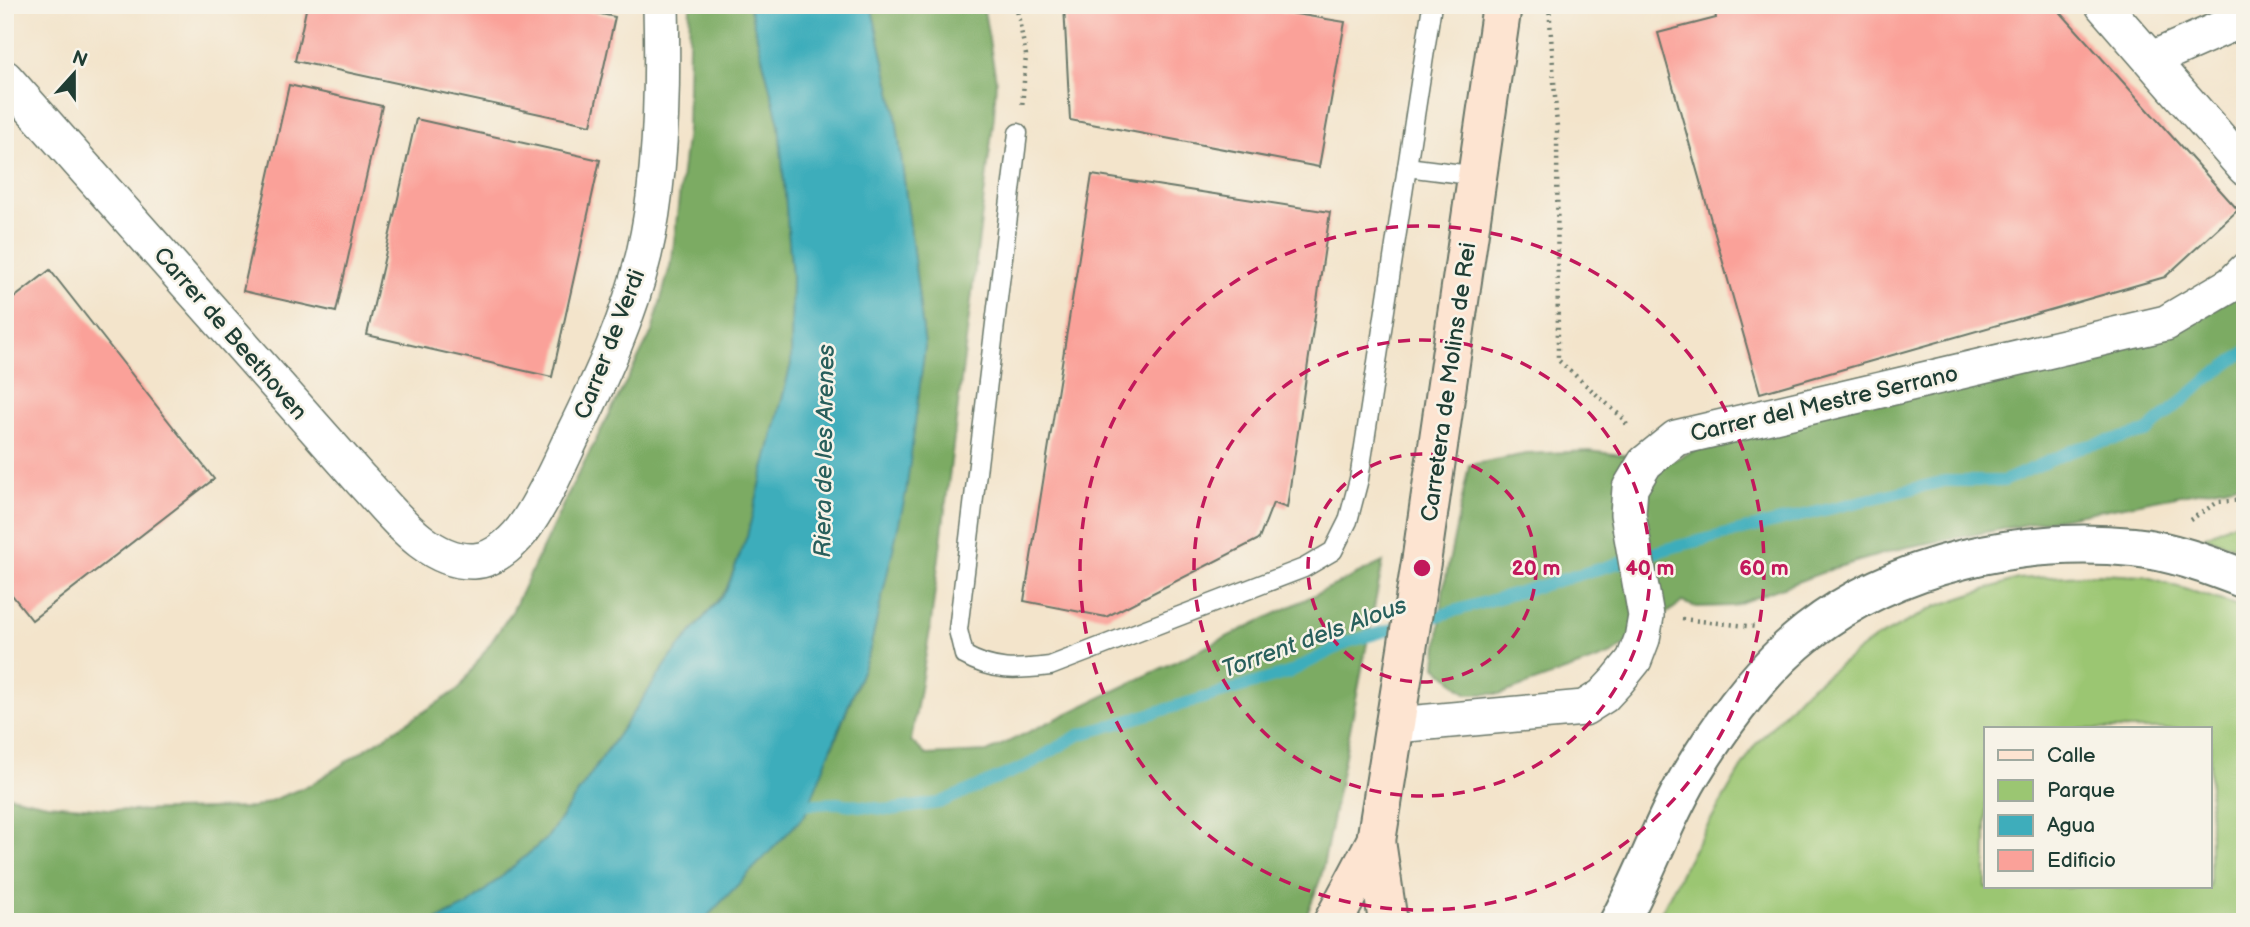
<svg xmlns="http://www.w3.org/2000/svg" width="2250" height="927" font-family="'Balsamiq Sans',sans-serif">
  <rect width="100%" height="100%" fill="#f7f3e8"/>
  <filter id="ink" filterUnits="userSpaceOnUse"><feTurbulence type="fractalNoise" baseFrequency=".0143" numOctaves="2"/><feDisplacementMap in="SourceGraphic" scale="14" xChannelSelector="R" yChannelSelector="G"/><feConvolveMatrix kernelMatrix="1 2 1 2 8 2 1 2 1" color-interpolation-filters="sRGB"/></filter>
  <filter id="wash" filterUnits="userSpaceOnUse"><feTurbulence type="fractalNoise" baseFrequency=".00686" numOctaves="4" result="noise"/><feDisplacementMap in="SourceGraphic" scale="28" xChannelSelector="R" yChannelSelector="G"/><feGaussianBlur stdDeviation="1.57" result="paint"/><feColorMatrix in="noise" values="0 0 0 0 0 0 0 0 0 0 0 0 0 0 0 0 0 1.4 0 .05"/><feComposite in="paint" operator="in"/></filter>
  <g filter="url(#wash)">
    <rect width="100%" height="100%" fill="#f3e4cb"/>
    <g fill="#9bc672" stroke="#5d8253" stroke-width="2" fill-rule="evenodd">
      <polygon points="2245,517 2245,550 2204,537"/>
      <path d="M2099 574 2144 576 2245 608V922H1656L1688 859 1754 746 1803 693 1871 641 1937 606 2017 579ZM1986 729H2210V887H1986Z"/>
    </g>
    <g fill="#7cab64" stroke="#4e744c" stroke-width="2">
      <polygon points="690,5 749,5 779,124 792,276 791,364 747,536 726,590 672,656 547,838 468,905 433,922 5,922 5,795 47,804 132,811 253,808 310,785 459,689 513,610 572,486 652,332 672,259 687,129"/>
      <polygon points="871,5 983,5 996,80 994,116 930,630 911,741 926,755 987,752 1383,562 1321,877 1304,922 702,922 833,746 869,653 905,493 925,346 895,109"/>
      <polygon points="2245,291 2245,483 1903,548 1835,568 1732,606 1696,607 1682,602 1612,654 1501,694 1467,694 1436,666 1443,591 1469,465 1526,454 1589,451 1672,461 1699,448"/>
    </g>
    <polygon fill="#3eadbb" stroke="#2e7578" stroke-width="2" points="749,5 871,5 895,109 925,346 906,493 869,653 805,815 702,922 433,922 468,905 547,838 672,656 726,591 747,536 791,364 792,276 779,124"/>
    <g fill="none" stroke-linecap="round" stroke-linejoin="round">
      <polyline stroke="#3eadbb" stroke-width="12" points="794,805 837,803 890,810 939,803 1026,766 1079,735 1288,673 1348,642 1674,547 1796,517 1945,481 2004,481 2078,448 2146,432 2209,378 2245,352"/>
    </g>
    <g id="blocks">
      <g fill="#faa199">
        <polygon points="307,5 559,5 615,17 591,125 295,61"/>
        <polygon points="1064,5 1241,5 1345,22 1319,167 1070,120"/>
        <polygon points="1714,5 2054,5 2238,210 2165,277 1760,393 1658,33 1716,18"/>
        <polygon points="289,85 382,106 336,312 243,291"/>
        <polygon points="416,119 600,160 552,377 367,335"/>
        <polygon points="1092,175 1330,212 1287,508 1273,503 1259,539 1106,617 1024,601"/>
        <polygon points="50,270 214,479 32,620 5,586 5,305"/>
      </g>
    </g>
  </g>
  <g filter="url(#ink)">
    <use href="#blocks" fill-opacity="0" stroke="#697769" stroke-width="2"/>
    <g fill="none" stroke-linecap="round" stroke-linejoin="round">
      <g stroke="#697769" stroke-width="21">
        <g id="service">
          <path d="M1018 133 958 630 964 655C994 672 1016 670 1050 666L1304 568 1333 551 1348 521 1359 479 1432 5"/>
          <polyline points="1407,167 1478,176"/>
        </g>
      </g>
      <g stroke="#697769" stroke-width="38">
        <g id="minor">
          <polyline points="2103,5 2245,168"/>
          <polyline points="2152,59 2245,18"/>
          <path d="M5 78 361 480C391 511 426 563 474 561 496 560 517 539 528 522 546 495 559 465 572 437 601 378 629 318 644 254 662 179 663 83 661 5"/>
          <polyline points="1396,725 1584,708 1603,696 1617,681 1634,660 1642,639 1646,616 1628,514 1630,488 1645,463 1676,438 2166,323 2232,284 2245,271"/>
        </g>
      </g>
      <g stroke="#697769" stroke-width="42">
        <path id="tertiary" d="M1619 922C1648 869 1666 812 1699 761 1728 715 1766 665 1808 632 1896 563 2023 536 2133 547 2172 551 2208 565 2245 579"/>
      </g>
      <g stroke="#697769" stroke-width="42">
        <g id="secondary">
          <polyline points="1376,841 1388,922"/>
          <polyline points="1333,922 1376,841 1422,556 1502,5"/>
        </g>
      </g>
      <g stroke="#697769" stroke-width="4.5" stroke-dasharray="2 5" stroke-linecap="butt">
        <polyline points="1016,5 1026,55 1022,108"/>
        <polyline points="1549,5 1557,127 1558,360 1625,420 1628,429"/>
        <polyline points="2190,520 2218,502 2245,500"/>
        <polyline points="1682,619 1757,627"/>
      </g>
      <use href="#service" stroke="#fff" stroke-width="18"/>
      <use href="#minor" stroke="#fff" stroke-width="35"/>
      <use href="#tertiary" stroke="#fff" stroke-width="38"/>
      <use href="#secondary" stroke="#fde4d1" stroke-width="38"/>
    </g>
  </g>
  <g fill="none" stroke="#c2185b" stroke-width="3.5" stroke-dasharray="12 9">
    <circle cx="1422" cy="568" r="114"/>
    <circle cx="1422" cy="568" r="228"/>
    <circle cx="1422" cy="568" r="342"/>
  </g>
  <g text-anchor="middle" stroke-width="5" stroke-linejoin="round" paint-order="stroke">
    <g font-size="23" fill="#1f3d34" stroke="#f7f3e8">
      <text transform="translate(231 333) rotate(49)" y="8">Carrer de Beethoven</text>
      <text transform="translate(609 344) rotate(-69)" y="8">Carrer de Verdi</text>
      <text transform="translate(1448 382) rotate(-82)" y="8">Carretera de Molins de Rei</text>
      <text transform="translate(1824 403) rotate(-13)" y="8">Carrer del Mestre Serrano</text>
    </g>
    <g font-size="24" font-style="italic" fill="#285f5c" stroke="#f7f3e8">
      <text transform="translate(824 451) rotate(-89)" y="8">Riera de les Arenes</text>
      <text transform="translate(1314 637) rotate(-20)" y="8">Torrent dels Alous</text>
    </g>
  </g>
  <circle cx="1422" cy="568" r="10" fill="#c2185b" stroke="#f7f3e8" stroke-width="3.5"/>
  <g font-size="21" text-anchor="middle" font-weight="bold" fill="#c2185b" stroke="#f7f3e8" stroke-width="5" stroke-linejoin="round" paint-order="stroke">
    <text x="1536" y="575">20 m</text>
    <text x="1650" y="575">40 m</text>
    <text x="1764" y="575">60 m</text>
  </g>
  <rect width="2250" height="927" fill="none" stroke="#f7f3e8" stroke-width="28"/>
  <rect x="1984" y="727" width="228" height="161" fill="#f7f3e8" stroke="#a1aaa0" stroke-width="2"/>
  <rect x="1998" y="750" width="35" height="10" fill="#fde4d1" stroke="#a1aaa0" stroke-width="2"/>
  <text x="2047" y="762" font-size="21" fill="#1f3d34">Calle</text>
  <rect x="1998" y="780" width="35" height="21" fill="#9bc672" stroke="#a1aaa0" stroke-width="2"/>
  <text x="2047" y="797" font-size="21" fill="#1f3d34">Parque</text>
  <rect x="1998" y="815" width="35" height="21" fill="#3eadbb" stroke="#a1aaa0" stroke-width="2"/>
  <text x="2047" y="832" font-size="21" fill="#1f3d34">Agua</text>
  <rect x="1998" y="850" width="35" height="21" fill="#faa199" stroke="#a1aaa0" stroke-width="2"/>
  <text x="2047" y="867" font-size="21" fill="#1f3d34">Edificio</text>
  <g transform="translate(74 74) rotate(21)" stroke="#f7f3e8" stroke-width="5" paint-order="stroke">
  <path d="M0-5L12 26L0 18L-12 26Z" fill="#1f3d34"/>
  <text y="-10" font-size="19" font-weight="bold" text-anchor="middle" fill="#1f3d34">N</text>
  </g>
</svg>
